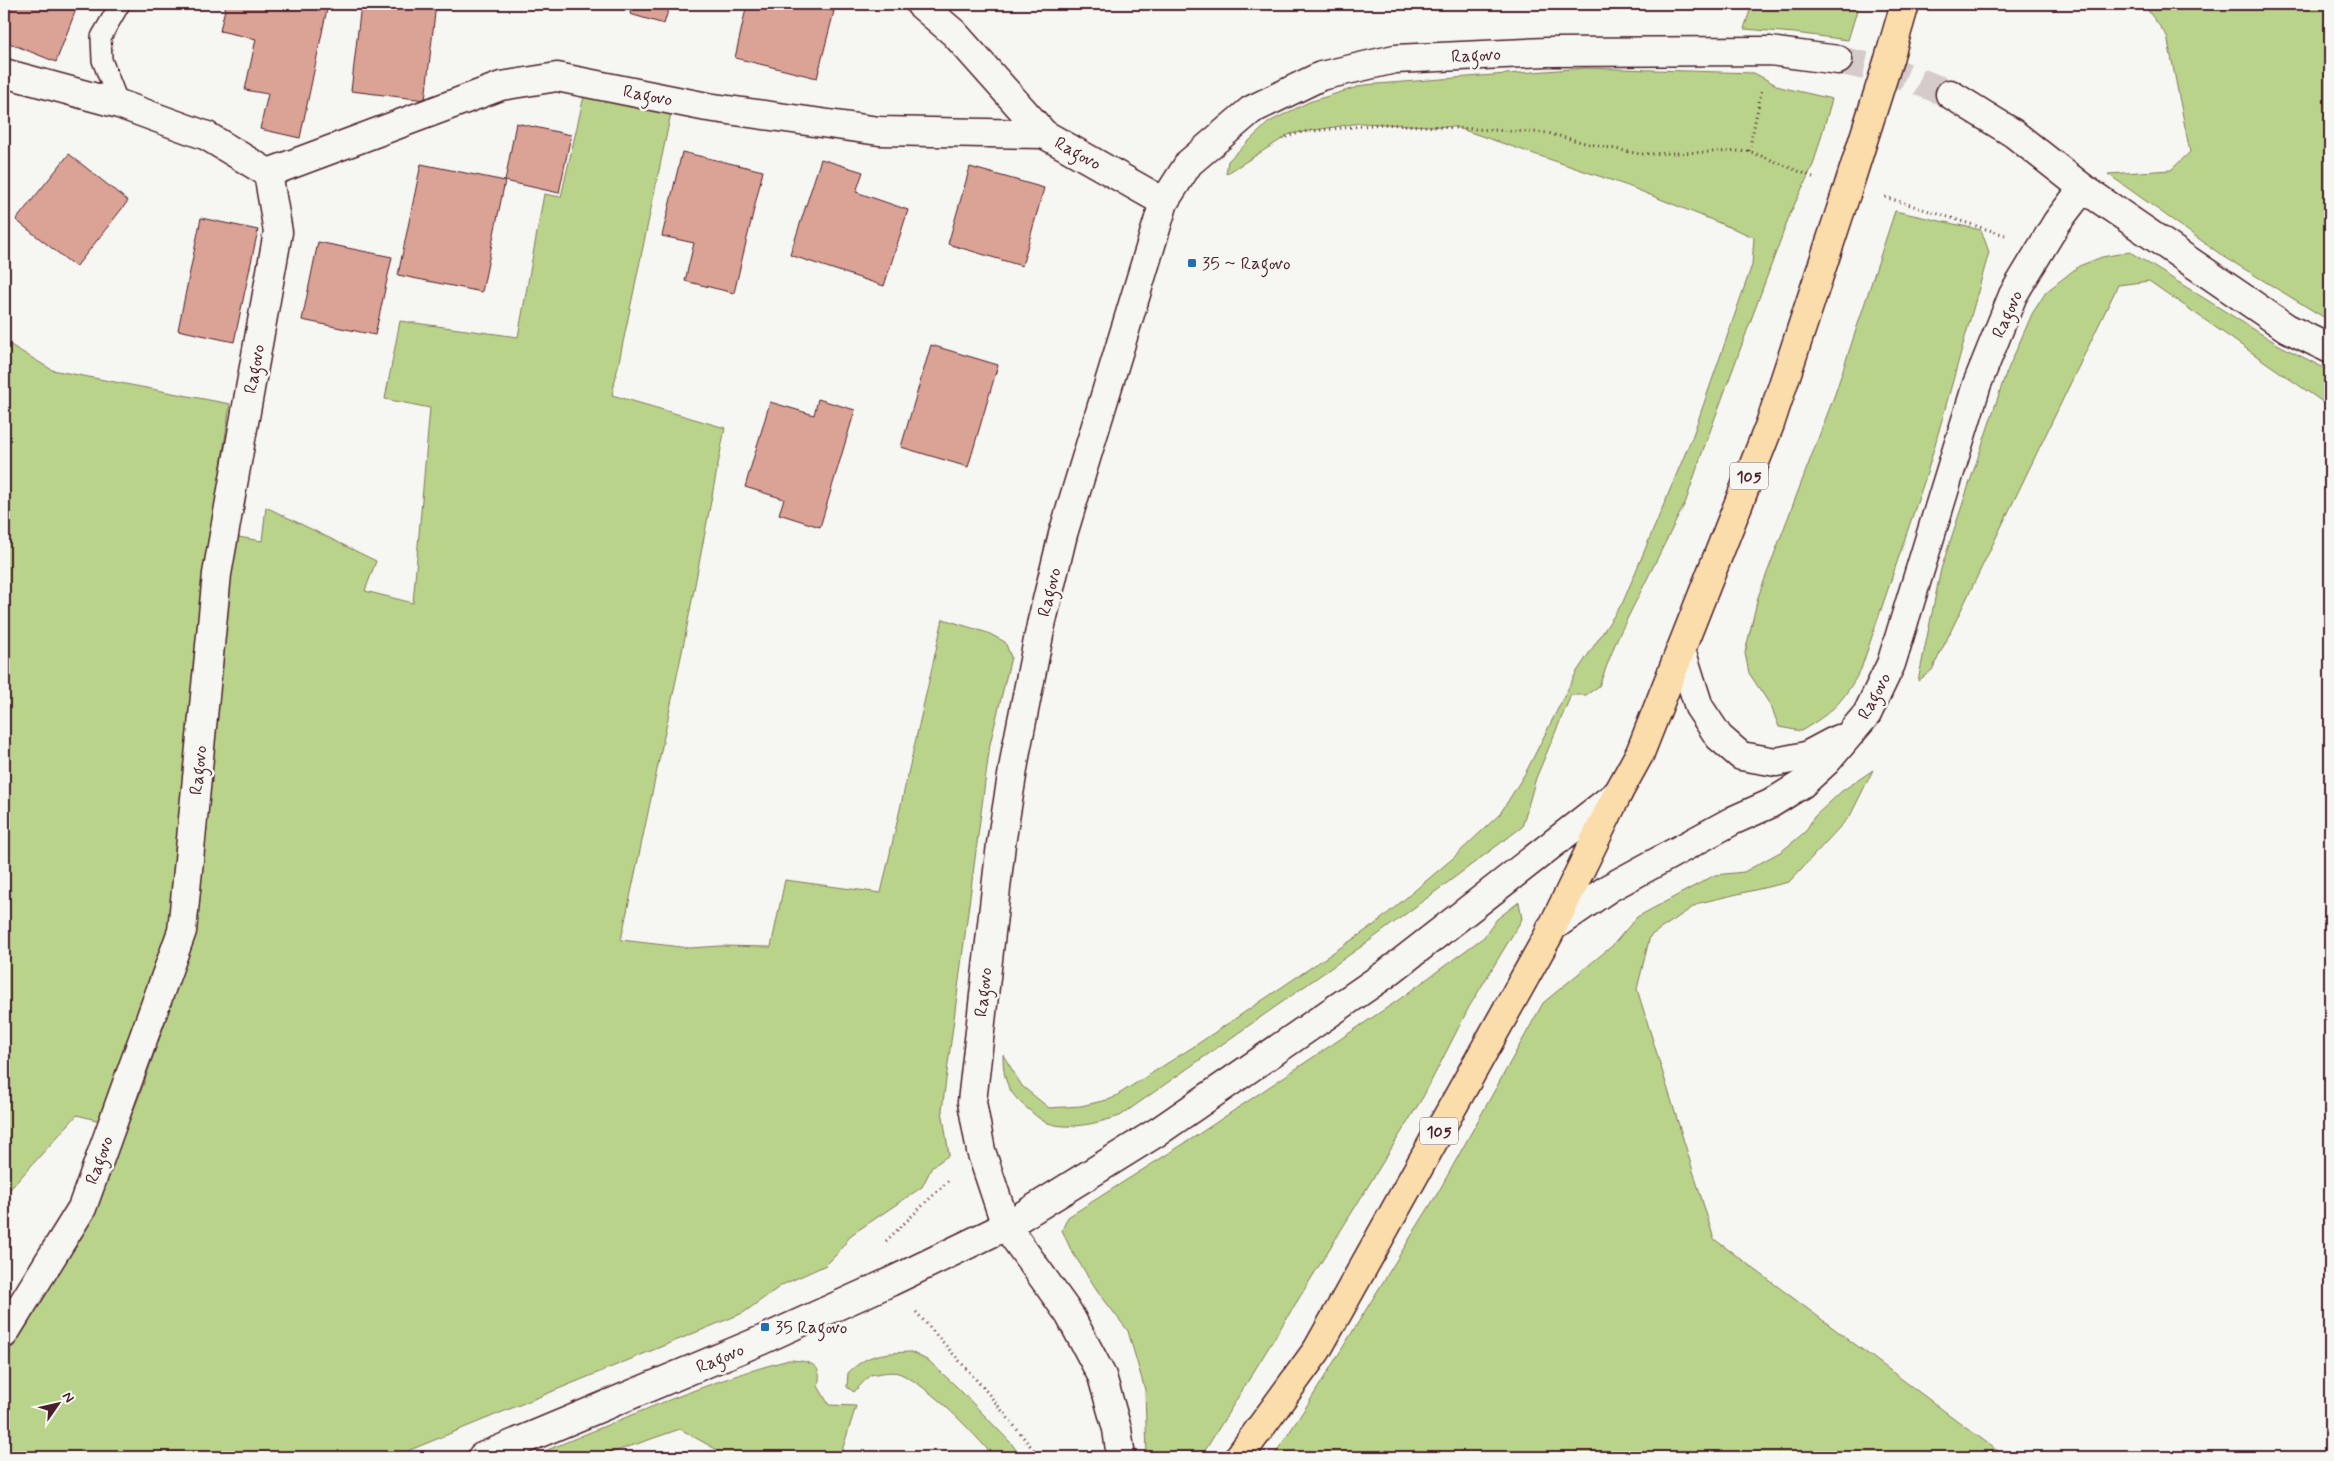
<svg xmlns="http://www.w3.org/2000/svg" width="2334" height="1461" font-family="Mynerve,sans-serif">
  <rect width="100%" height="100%" fill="#f6f6f2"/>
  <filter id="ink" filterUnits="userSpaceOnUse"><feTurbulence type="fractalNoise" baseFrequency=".02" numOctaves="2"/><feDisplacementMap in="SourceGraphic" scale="10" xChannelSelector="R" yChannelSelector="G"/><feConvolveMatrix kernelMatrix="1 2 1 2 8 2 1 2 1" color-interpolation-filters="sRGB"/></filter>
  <g filter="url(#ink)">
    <g fill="#bad38a" stroke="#82795a">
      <polygon points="1752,4 1859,4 1848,40 1795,33 1744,29"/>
      <polygon points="2143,4 2330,4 2330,321 2223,256 2108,174 2171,170 2190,152 2167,36"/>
      <path d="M1585 68 1754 73 1780 87 1832 99 1813 165 1790 214 1702 453 1686 501 1617 639 1599 686 1586 695H1571L1536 778 1522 827 1372 939 1120 1116C1097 1123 1067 1132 1043 1121 1038 1118 1032 1112 1028 1109 1008 1093 1003 1080 1003 1055L1022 1086 1049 1108 1081 1106 1111 1099 1193 1047 1374 925 1452 859 1500 814 1526 772 1576 673 1623 602 1693 435 1752 265 1754 237 1628 186 1455 127 1360 123 1290 134 1226 174 1228 161 1269 122 1309 102 1364 85Z"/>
      <polygon points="584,96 671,113 612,395 725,428 683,647 621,940 690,948 721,946 771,947 785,880 881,893 943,619 988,633 1005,642 1011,657 990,744 942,1110 949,1155 932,1167 922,1187 851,1235 837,1254 826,1265 782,1285 743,1313 393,1457 4,1457 4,1354 49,1283 100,1194 140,1094 167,1017 194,929 206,833 221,639 238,537 262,541 266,507 376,561 365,591 413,603 430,408 385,399 400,321 518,337 544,194 561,197"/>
      <path d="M1895 211 1981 230 1989 252 1927 473 1861 669C1842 703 1834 711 1801 731L1779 727 1771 706 1749 673 1745 653 1758 597 1835 394Z"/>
      <polygon points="2130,252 2279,345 2330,371 2330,407 2149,281 2118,285 1932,670 1918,681 1941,569 2005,376 2032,314 2046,292 2079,266 2102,257"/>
      <polygon points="4,341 52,370 230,404 212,528 170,920 104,1122 77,1115 4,1196"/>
      <polygon points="1873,770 1850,816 1789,882 1699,903 1650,936 1637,989 1714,1239 2006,1457 1273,1457 1308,1404 1439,1191 1543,1003 1612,946 1637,917 1715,875 1744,872 1782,851 1805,832 1814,817 1842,791"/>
      <polygon points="1519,902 1522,919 1469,1007 1423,1097 1206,1449 1200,1457 1147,1457 1145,1390 1128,1331 1099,1293 1071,1250 1062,1230 1068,1217 1193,1138 1397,1001 1484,937 1497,919"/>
      <path d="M911 1352 929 1361 958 1388 1011 1443 1021 1457H994C973 1432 930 1387 901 1374 893 1370 878 1374 870 1375L854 1392 847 1387 848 1373C868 1353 884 1353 911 1352Z"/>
      <path d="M789 1360C808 1361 824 1363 818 1386L829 1405 856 1406 840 1457H715L719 1451 680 1429 599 1457H530C615 1423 700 1383 789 1360Z"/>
    </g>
    <g fill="#dba395" stroke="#4a1f2b">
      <polygon points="4,4 78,4 56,62 4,41"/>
      <polygon points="226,4 328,4 300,138 260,129 268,94 245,90 256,39 220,31"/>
      <polygon points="361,4 436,4 425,100 351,91"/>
      <polygon points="633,4 670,4 664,24 630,14"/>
      <polygon points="747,4 803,4 834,11 817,78 735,58"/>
      <polygon points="516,123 571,135 559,193 505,181"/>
      <polygon points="682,152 763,171 734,293 685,281 694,243 662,236"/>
      <polygon points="69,154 128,201 76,267 16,220"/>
      <polygon points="821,159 863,172 856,192 908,210 884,286 790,255"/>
      <polygon points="421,164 505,181 482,292 398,275"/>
      <polygon points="970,167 1044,188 1022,266 948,244"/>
      <polygon points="201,218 258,230 234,342 178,330"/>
      <polygon points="318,242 392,257 375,335 302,320"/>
      <polygon points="931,345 998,365 968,467 901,447"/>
      <polygon points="818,399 855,410 820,527 779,514 784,499 745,487 770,402 814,415"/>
    </g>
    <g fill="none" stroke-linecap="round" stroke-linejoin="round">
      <polyline stroke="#d4cbca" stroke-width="28" stroke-dasharray="28 14" stroke-linecap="butt" points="1838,60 1897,73 1950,94"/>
      <g stroke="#4a1f2b" stroke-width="22">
        <polyline id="service" points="119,104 102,60 101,37 120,4"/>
      </g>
      <g stroke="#4a1f2b" stroke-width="31">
        <g id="minor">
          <polyline points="920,4 954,33 1044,134 1164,202"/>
          <polyline points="4,73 119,104 207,136 268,173 278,232 217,574 182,931 82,1208 4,1334"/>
          <polyline points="1950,94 2013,133 2083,188 2287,328 2330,349"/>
          <polyline points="268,173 501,86 557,77 707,107 879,131 1044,134"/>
          <polyline points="1681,650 1699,707 1719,737 1741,756 1776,762 1806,756 1838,739"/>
          <polyline points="1551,928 1609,888 1734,820 1770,804 1802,784 1827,761 1867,714 1891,664 1977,384 2013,295 2057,222 2083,188"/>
          <polyline points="482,1457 762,1340 890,1282 1006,1226 1159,1131 1386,974 1618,793"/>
          <polyline points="1121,1457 1117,1429 1102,1376 1069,1314 1006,1226 981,1151 972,1102 1001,844 1016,751 1041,625 1063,534 1164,202 1189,163 1251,110 1321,76 1395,59 1546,52 1770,51 1838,60"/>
        </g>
      </g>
      <g stroke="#4a1f2b" stroke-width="31">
        <g id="primary">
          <polyline points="1889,59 1905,4"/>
          <polyline points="1239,1457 1317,1350 1548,936 1618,793 1640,753 1770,424 1846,194"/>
        </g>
      </g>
      <g stroke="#4a1f2b" stroke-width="3" stroke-dasharray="1 4" stroke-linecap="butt">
        <polyline points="1286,137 1303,132 1382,124 1548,133 1585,143 1640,154 1749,151 1813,177"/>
        <polyline points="1749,151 1762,88"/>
        <polyline points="1885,197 2005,235"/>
        <polyline points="886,1241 950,1179"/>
        <polyline points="916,1312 987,1392 1036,1453 1037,1457"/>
      </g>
      <use href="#service" stroke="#f6f6f2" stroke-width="19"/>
      <use href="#minor" stroke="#f6f6f2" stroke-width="28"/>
      <use href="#primary" stroke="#fbddab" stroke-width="28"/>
      <g stroke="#4a1f2b" stroke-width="31" stroke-linecap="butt">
        <polyline id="primary-bridge" points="1846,194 1889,59"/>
      </g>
      <use href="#primary-bridge" stroke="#fbddab" stroke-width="28"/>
    </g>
  </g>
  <g fill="#1f6fb2" stroke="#f6f6f2" stroke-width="2">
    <rect x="1187" y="258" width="10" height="10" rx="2.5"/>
    <rect x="760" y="1322" width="10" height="10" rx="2.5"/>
  </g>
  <g text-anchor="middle" stroke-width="5" stroke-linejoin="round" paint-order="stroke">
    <g fill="#f6f6f2" stroke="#7e6067" stroke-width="1">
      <rect x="1730" y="462.5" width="38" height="27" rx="4"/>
      <rect x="1420" y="1117.5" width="38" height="27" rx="4"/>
    </g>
    <g font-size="16" font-weight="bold" fill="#4a1f2b">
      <text x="1749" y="482">105</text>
      <text x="1439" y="1137">105</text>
    </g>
    <g font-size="18" fill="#4a1f2b" stroke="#f6f6f2">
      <text transform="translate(1476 55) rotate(-3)" y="6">Ragovo</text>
      <text transform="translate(648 95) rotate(11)" y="6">Ragovo</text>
      <text transform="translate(1078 153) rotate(29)" y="6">Ragovo</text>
      <text transform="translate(2007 314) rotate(-66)" y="6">Ragovo</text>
      <text transform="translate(254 369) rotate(-80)" y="6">Ragovo</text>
      <text transform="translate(1049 592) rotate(-76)" y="6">Ragovo</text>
      <text transform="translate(1874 696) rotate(-62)" y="6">Ragovo</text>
      <text transform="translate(198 770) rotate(-84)" y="6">Ragovo</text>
      <text transform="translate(983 992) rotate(-84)" y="6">Ragovo</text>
      <text transform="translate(99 1160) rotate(-70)" y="6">Ragovo</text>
      <text transform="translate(720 1358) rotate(-23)" y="6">Ragovo</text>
    </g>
    <g font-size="18" fill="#4a1f2b" stroke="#f6f6f2" text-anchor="start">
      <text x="1202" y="269">35 ~ Ragovo</text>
      <text x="775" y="1333">35 Ragovo</text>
    </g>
  </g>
  <rect width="2334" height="1461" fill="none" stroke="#f6f6f2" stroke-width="20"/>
  <rect x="10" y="10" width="2314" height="1441" fill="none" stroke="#4a1f2b" stroke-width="2" filter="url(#ink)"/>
  <g transform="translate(58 1404) rotate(56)" stroke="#f6f6f2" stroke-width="4" paint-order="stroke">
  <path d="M0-4L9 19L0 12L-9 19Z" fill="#4a1f2b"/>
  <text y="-8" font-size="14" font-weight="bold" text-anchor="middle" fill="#4a1f2b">N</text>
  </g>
</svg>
